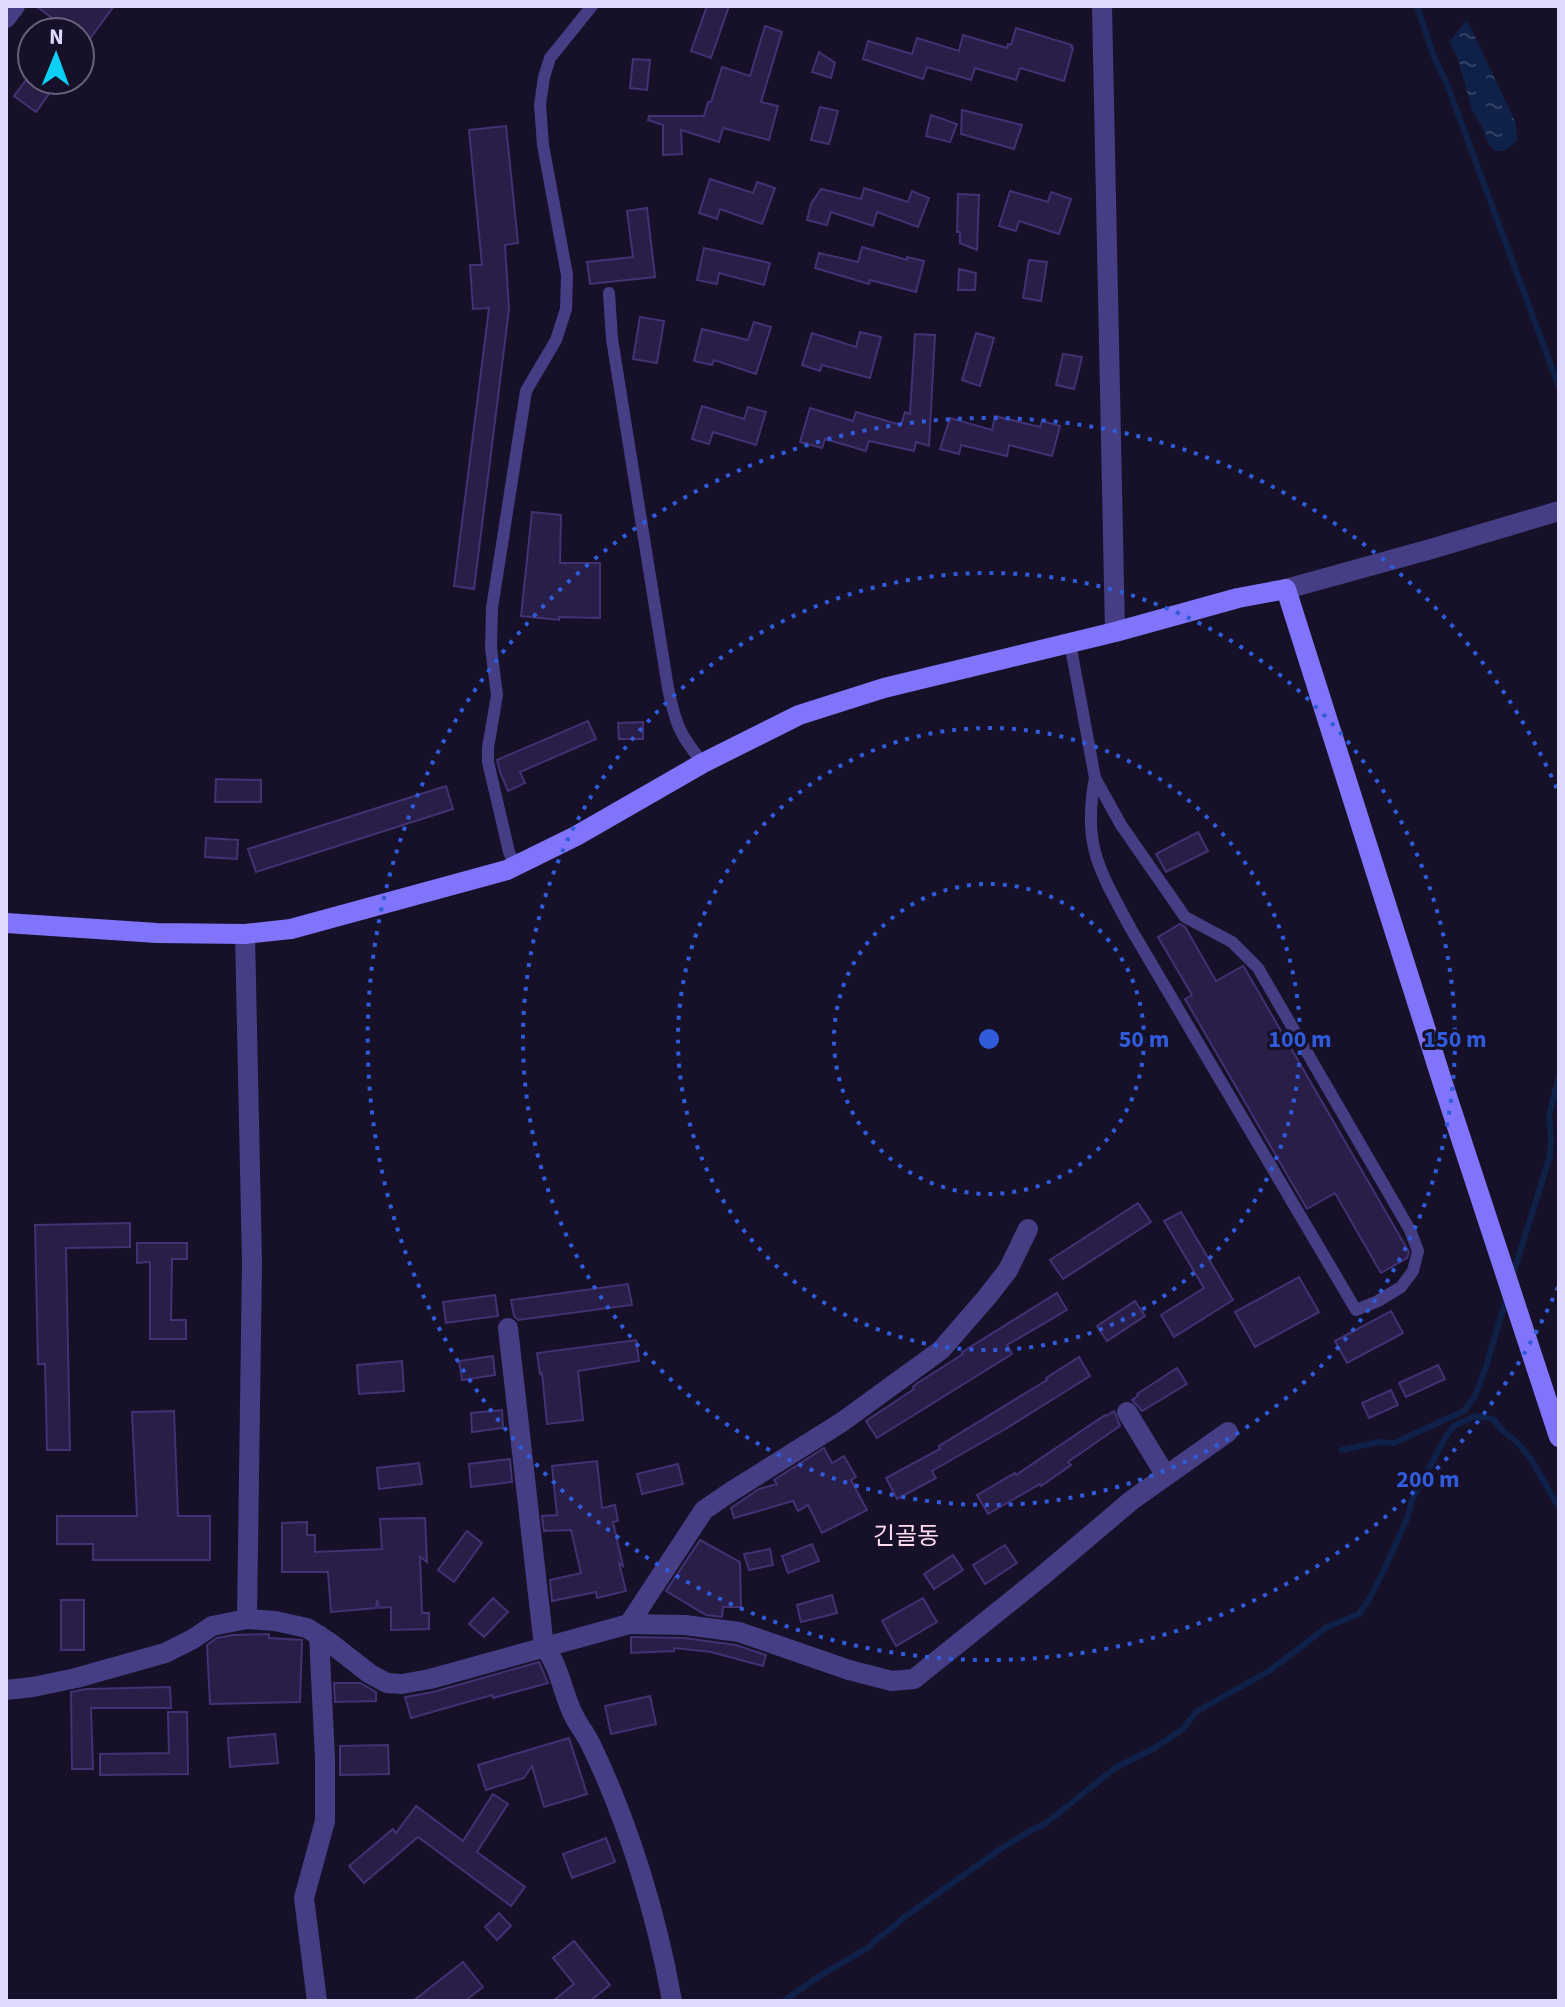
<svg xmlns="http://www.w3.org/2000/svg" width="1565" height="2007" font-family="'Source Sans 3','Noto Sans KR',sans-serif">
  <defs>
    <pattern id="water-ripples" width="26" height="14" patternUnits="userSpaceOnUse" patternTransform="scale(2)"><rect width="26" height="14" fill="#0f2149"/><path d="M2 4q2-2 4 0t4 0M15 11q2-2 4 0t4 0" fill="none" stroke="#324164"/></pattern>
  </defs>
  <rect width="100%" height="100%" fill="#161128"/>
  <path fill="url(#water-ripples)" d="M1467 20 1516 123 1517 141 1504 151H1495L1488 143 1482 127 1472 110 1458 59 1449 42C1456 35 1460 27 1467 20Z"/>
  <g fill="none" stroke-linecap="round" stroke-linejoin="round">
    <g stroke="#0f2149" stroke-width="6">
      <polyline points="1417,6 1434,57 1447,84 1559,387"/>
      <polyline points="1513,1274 1550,1156 1551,1137 1549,1115 1559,1077"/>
      <polyline points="1342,1450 1378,1442 1394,1443 1464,1411 1475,1396 1486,1367 1507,1296"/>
      <path d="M784 2001 818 1977 869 1947C879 1935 893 1929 903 1918L1002 1848 1030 1831 1045 1824 1115 1768 1153 1749 1183 1729 1196 1712 1269 1671 1327 1627 1359 1614 1370 1598 1385 1568 1407 1519 1412 1500 1445 1438 1454 1426 1476 1416 1493 1419 1503 1431 1517 1442 1531 1459 1559 1508"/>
    </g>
  </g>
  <g fill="#291e48" stroke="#423173" stroke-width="2">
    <polygon points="36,6 114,6 80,52 80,32 71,32"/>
    <polygon points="707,6 729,6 711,58 691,51"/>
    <polygon points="765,26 782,32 761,102 778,106 769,140 723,128 719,142 681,130 682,154 663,155 663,125 648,120 649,116 704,116 708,102 711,102 722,67 750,76"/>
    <polygon points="1016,28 1072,45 1071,47 1073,48 1064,81 1020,68 1016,80 975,68 971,80 927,67 923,79 863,59 868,41 912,54 917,38 959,51 963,35 1007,48 1008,44 1011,45"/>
    <polygon points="819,52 835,63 831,78 812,72"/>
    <polygon points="633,59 650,60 647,90 630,88"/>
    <polygon points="26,80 59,80 36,112 14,96"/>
    <polygon points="820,107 838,111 829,144 811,140"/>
    <polygon points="962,110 1022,125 1014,149 961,134"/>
    <polygon points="931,115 957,124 950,142 926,136"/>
    <polygon points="506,126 518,243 505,245 509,309 474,589 454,586 489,308 473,309 470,265 482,265 469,130"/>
    <polygon points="710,179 753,193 757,182 775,188 762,224 720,209 717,219 699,213"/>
    <polygon points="864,188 908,202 912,191 929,198 918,227 877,212 873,226 831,212 827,225 807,220 811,204 821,189 861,199"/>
    <polygon points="1010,191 1048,202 1051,192 1071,199 1059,234 1019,221 1016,231 999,226"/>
    <polygon points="958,194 979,195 977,250 960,243 960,232 957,232"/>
    <polygon points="647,208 655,277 590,284 587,262 633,257 627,211"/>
    <polygon points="862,247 907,260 907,257 924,261 916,292 870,280 869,284 815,268 819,253 858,262"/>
    <polygon points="704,248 770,263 764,285 719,273 717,284 697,280"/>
    <polygon points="1029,260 1047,262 1041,301 1023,298"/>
    <polygon points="959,269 976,273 975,290 958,290"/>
    <polygon points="640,317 664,321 657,363 633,359"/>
    <polygon points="754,322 771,327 756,374 714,360 712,365 694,361 702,329 748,340"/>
    <polygon points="860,332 881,337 870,378 822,365 820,371 802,365 812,333 856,347"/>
    <polygon points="976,333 994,338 980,386 962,380"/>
    <polygon points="915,334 935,335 929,446 916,442 914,451 869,441 866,451 825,439 822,448 800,442 810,408 853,421 856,412 901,425 905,412 910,414"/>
    <polygon points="1063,354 1082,357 1074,389 1056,385"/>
    <polygon points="702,406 744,419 748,407 766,412 756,445 713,432 709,444 692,439"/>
    <polygon points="995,416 1040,427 1042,421 1060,426 1052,456 1009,445 1007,456 961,445 959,454 940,449 950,418 992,430"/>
    <polygon points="532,512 561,515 560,563 600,563 600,618 559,617 559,620 521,616"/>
    <polygon points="588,721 596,739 520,772 525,783 508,791 500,772 497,760"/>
    <polygon points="643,722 643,739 619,739 618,723"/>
    <polygon points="216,779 261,780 261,802 215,802"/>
    <polygon points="446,786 453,809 256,872 248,849"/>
    <polygon points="1198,832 1208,851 1166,872 1156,854"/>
    <polygon points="206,838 238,840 237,859 205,857"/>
    <polygon points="1180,924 1185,927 1216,981 1243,966 1244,967 1409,1252 1407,1258 1381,1273 1335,1193 1307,1209 1185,999 1192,995 1158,937"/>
    <polygon points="1138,1203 1151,1222 1063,1279 1050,1260"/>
    <polygon points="1181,1212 1233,1300 1174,1337 1161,1315 1204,1288 1164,1221"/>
    <polygon points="130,1223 130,1247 66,1248 70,1450 47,1450 45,1364 38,1364 35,1225"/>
    <polygon points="137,1243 187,1243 187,1259 172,1259 171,1320 186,1320 186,1339 150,1339 150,1262 137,1263"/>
    <polygon points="1299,1277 1319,1312 1255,1347 1235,1312"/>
    <polygon points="628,1284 632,1305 518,1320 514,1316 511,1300"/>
    <polygon points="1057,1293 1067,1310 1007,1345 1012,1354 877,1438 866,1421 914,1389 913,1387 916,1384 963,1354 962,1352"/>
    <polygon points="495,1295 498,1316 446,1323 443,1302"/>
    <polygon points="1135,1301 1145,1316 1107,1341 1097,1326"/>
    <polygon points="1391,1311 1403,1333 1347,1363 1335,1341"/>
    <polygon points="636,1340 639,1361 578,1371 583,1420 547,1424 542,1373 540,1374 537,1353"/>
    <polygon points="493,1356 495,1375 462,1380 459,1361"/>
    <polygon points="1079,1357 1090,1376 1007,1428 932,1471 936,1478 897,1499 886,1478 940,1449 939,1446 1047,1380 1046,1378"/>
    <polygon points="402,1361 404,1391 359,1394 357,1365"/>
    <polygon points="1438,1365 1445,1379 1406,1397 1399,1383"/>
    <polygon points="1177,1368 1187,1384 1142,1411 1132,1400 1138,1396 1137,1394"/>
    <polygon points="1391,1390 1398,1405 1369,1418 1362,1403"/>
    <polygon points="502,1410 503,1428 472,1432 471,1413"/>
    <polygon points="174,1411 178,1516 210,1516 210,1560 93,1560 93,1544 57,1544 57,1516 137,1516 132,1412"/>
    <polygon points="1114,1411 1120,1426 1068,1462 1071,1465 1041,1486 1040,1484 988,1514 977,1495 1015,1473 1016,1475 1105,1415 1106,1416"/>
    <polygon points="824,1448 832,1463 844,1456 856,1477 851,1480 867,1510 822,1533 808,1505 798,1511 793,1501 734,1518 731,1508 759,1489 777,1484 774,1480"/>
    <polygon points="510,1459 512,1482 471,1487 469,1464"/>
    <polygon points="597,1461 602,1508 615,1505 618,1521 613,1522 623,1566 619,1563 626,1591 597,1598 596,1592 552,1601 550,1580 581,1573 571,1530 544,1531 542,1516 557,1515 552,1466"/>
    <polygon points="419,1463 422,1484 379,1489 377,1468"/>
    <polygon points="678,1464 683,1484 642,1494 637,1474"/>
    <polygon points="425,1518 427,1562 420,1557 422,1613 429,1613 429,1629 391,1630 391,1607 379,1608 377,1600 376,1608 331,1612 328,1572 282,1572 282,1523 307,1522 307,1535 315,1535 315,1552 382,1549 380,1519"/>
    <polygon points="467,1531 482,1543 454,1582 438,1570"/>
    <polygon points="700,1540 740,1562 741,1607 723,1607 722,1617 706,1615 666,1591"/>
    <polygon points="812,1544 819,1561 788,1573 782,1556"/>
    <polygon points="1005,1545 1017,1563 985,1584 973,1565"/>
    <polygon points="770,1549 773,1565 749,1570 744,1554"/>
    <polygon points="953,1555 963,1570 934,1589 924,1574"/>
    <polygon points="832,1595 837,1613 801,1622 797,1605"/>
    <polygon points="493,1598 508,1612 484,1637 469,1624"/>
    <polygon points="923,1598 937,1622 896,1646 882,1621"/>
    <rect x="61" y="1600" width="23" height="50"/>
    <polygon points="269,1634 269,1638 302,1640 300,1702 210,1704 207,1645 217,1638 233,1635"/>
    <polygon points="631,1637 684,1638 736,1645 766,1655 763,1666 711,1652 674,1648 674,1651 631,1653"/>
    <polygon points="539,1662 548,1683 493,1698 492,1695 411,1718 405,1697 433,1692"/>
    <polygon points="334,1683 360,1683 376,1692 376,1701 335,1702"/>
    <polygon points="170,1687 171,1708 91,1708 93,1769 72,1769 71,1692 86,1689"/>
    <polygon points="650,1696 656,1724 611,1734 605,1706"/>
    <polygon points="168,1712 187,1712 188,1774 100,1775 100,1754 169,1753"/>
    <polygon points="275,1734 278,1763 230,1767 228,1738"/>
    <polygon points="569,1738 587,1794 544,1807 532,1766 524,1778 486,1790 478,1765"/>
    <polygon points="388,1745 389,1774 340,1775 340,1746"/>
    <polygon points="493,1794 508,1804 477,1852 525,1887 511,1906 418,1837 364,1883 349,1866 393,1829 396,1833 416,1806 463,1841"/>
    <polygon points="606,1838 615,1862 572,1878 563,1854"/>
    <polygon points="499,1913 511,1926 497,1940 485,1927"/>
    <polygon points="574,1941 610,1985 590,2001 553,2001 574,1984 553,1958"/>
    <polygon points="463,1962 483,1987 465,2001 413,2001"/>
  </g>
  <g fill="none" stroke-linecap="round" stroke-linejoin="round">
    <g stroke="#453e85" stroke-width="12">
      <path d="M609 293 612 339 668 688C676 725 679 734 703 763"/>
      <path d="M1070 643 1095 778 1121 825 1185 917 1232 942 1258 968 1410 1230 1418 1251 1413 1271 1401 1287 1378 1301 1356 1310 1131 929C1100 871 1082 846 1095 778"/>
      <polyline points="515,866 509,852 488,762 488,748 497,695 491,648 492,608 526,391 556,340 566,309 567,275 543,145 540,105 544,77 550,58 592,6"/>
    </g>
    <g stroke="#453e85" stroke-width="20">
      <polyline points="1102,6 1115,632"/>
      <polyline points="6,18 15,6"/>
      <polyline points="1286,589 1431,549 1559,511"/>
      <polyline points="245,934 252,1263 247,1619"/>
      <path d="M508 1328 544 1647C560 1666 562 1692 573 1714 578 1725 586 1734 591 1745 629 1824 657 1916 672 2001"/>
      <polyline points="1127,1412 1166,1476"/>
      <polyline points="629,1624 685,1625 739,1632 849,1670 892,1681 914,1679 1041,1577 1132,1500 1228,1432"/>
      <polyline points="6,1690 33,1687 76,1678 165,1653 193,1639 212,1626 247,1619 275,1621 307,1628 329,1642 370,1674 387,1683 402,1684 430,1679 629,1624 704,1510 729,1493 842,1422 941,1350 987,1297 1008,1270 1028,1229"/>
      <polyline points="317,2001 304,1898 325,1821 325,1759 319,1635"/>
    </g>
    <polyline stroke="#8074fa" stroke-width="20" points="6,923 157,933 245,934 291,929 507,870 576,836 703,763 799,715 884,688 1115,632 1238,598 1286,589 1444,1087 1559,1437"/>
  </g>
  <g fill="none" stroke="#305cdc" stroke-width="4" stroke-dasharray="4 8">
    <circle cx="989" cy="1039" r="155"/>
    <circle cx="989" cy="1039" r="311"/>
    <circle cx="989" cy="1039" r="466"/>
    <path d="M1558 1287A621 621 0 1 1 1558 791"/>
  </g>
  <g text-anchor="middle" stroke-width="6" stroke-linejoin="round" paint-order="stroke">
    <g font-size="24" fill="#fedbef" stroke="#161128">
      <text x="906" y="1544">긴골동</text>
    </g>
  </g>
  <circle cx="989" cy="1039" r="12" fill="#305cdc" stroke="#161128" stroke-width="4"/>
  <g font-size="24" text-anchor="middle" font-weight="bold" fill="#305cdc" stroke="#161128" stroke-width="6" stroke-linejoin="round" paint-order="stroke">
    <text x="1144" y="1047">50 m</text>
    <text x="1300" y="1047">100 m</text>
    <text x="1455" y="1047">150 m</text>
    <text x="1428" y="1487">200 m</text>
  </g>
  <rect width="1565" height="2007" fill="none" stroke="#e0d9fe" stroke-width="16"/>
  <g transform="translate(56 56) rotate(1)"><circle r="38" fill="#161128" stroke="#67617e" stroke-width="2"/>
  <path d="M0-6L14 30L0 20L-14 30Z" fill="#0cd0f6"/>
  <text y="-12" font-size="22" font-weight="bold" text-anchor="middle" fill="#e0d9fe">N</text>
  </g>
</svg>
